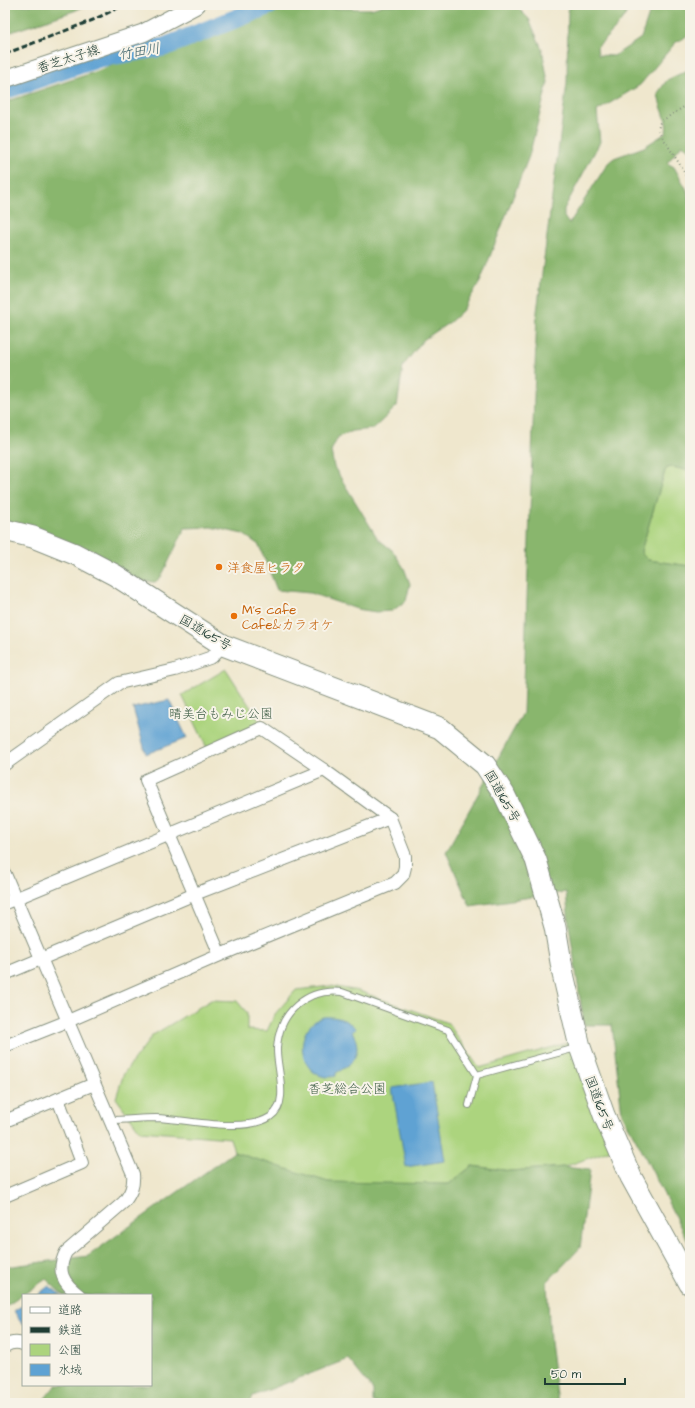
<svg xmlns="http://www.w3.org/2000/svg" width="695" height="1408" font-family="'Architects Daughter','Klee One',sans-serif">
  <rect width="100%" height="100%" fill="#f7f3e8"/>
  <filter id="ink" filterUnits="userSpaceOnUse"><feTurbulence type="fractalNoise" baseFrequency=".025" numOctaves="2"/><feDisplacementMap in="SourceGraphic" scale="8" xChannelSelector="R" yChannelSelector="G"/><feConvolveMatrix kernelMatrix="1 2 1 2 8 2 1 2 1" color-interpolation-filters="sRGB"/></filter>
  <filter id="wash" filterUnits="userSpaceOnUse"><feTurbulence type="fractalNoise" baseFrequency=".012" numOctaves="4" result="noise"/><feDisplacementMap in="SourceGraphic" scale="16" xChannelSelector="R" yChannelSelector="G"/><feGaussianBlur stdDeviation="0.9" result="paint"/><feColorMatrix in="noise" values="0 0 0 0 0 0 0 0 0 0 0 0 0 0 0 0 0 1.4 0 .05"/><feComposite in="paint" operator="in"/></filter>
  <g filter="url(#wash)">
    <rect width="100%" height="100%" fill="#efe7cd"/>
    <g fill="#acd47e" stroke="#668859">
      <polygon points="673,467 690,471 690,566 648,560 642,554 641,551 665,471 667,468"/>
      <polygon points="226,669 262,725 207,748 182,695"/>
      <polygon points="331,986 359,991 448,1023 479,1068 571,1042 611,1150 564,1167 511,1171 472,1166 449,1184 389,1189 328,1182 265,1163 234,1152 230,1138 140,1131 116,1098 124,1073 153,1035 211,1000 237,1001 247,1013 247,1030 267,1031 275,1014 296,990"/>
    </g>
    <g fill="#89b66d" stroke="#547a50">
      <polygon points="5,5 87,5 74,11 5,34"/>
      <polygon points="248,5 295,5 299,8 371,9 383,5 513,5 517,7 529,19 542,49 548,82 529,156 480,282 462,311 450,322 423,340 403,366 397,406 373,429 353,431 338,437 331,451 334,467 378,539 392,550 404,568 410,584 406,601 392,611 376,612 357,609 310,593 277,590 259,545 243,534 211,527 185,528 161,577 155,582 139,581 5,523 5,102 95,72 245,11"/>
      <path d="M568 5H629C628 18 606 38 597 47L598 55 614 56 641 38 650 11V5H690V34L675 43 640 85 597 111 600 142 564 209V217L569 224 608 163 614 158 644 147 666 133C669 119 659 107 658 93L667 80 690 69V150L682 145 667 163 674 167 687 190 690 210V471L673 467 667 468 665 471 641 551 642 554 648 560 690 566V1246L639 1145 622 1114 612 1025H584L569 925 566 892 470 906 446 852 523 713 537 312 567 83Z"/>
      <polygon points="234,1152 328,1182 449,1184 472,1166 511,1171 564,1167 590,1170 580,1248 547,1282 550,1342 558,1403 373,1403 373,1390 348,1359 253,1396 250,1403 41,1403 56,1385 151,1385 151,1295 63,1295 46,1279 5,1307 5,1267 88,1256"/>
    </g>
    <g fill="#5ea2d3" stroke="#3e7084">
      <polygon points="169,700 187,738 146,754 133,708"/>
      <path d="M323 1017C336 1016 347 1019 356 1029L352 1031C363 1052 355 1063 336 1073V1076C301 1085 288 1030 323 1017Z"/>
      <polygon points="432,1082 445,1161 406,1167 392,1088"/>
      <polygon points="49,1286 61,1295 37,1295"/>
      <polygon points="23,1305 23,1325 14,1311"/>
    </g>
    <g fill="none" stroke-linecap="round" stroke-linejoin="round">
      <polyline stroke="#5ea2d3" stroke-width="19" points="5,90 99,58 164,47 270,5"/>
    </g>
  </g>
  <g filter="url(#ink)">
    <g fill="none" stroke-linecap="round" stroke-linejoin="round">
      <g stroke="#879280" stroke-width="8">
        <g id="service">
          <polyline points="469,1105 477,1075"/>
          <path d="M110 1120C126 1120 141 1118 156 1118 188 1119 243 1134 270 1117 291 1103 276 1068 277 1048 279 1012 307 988 342 992L448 1030 477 1075 576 1048"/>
        </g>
      </g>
      <g stroke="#879280" stroke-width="14">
        <g id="minor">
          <polyline points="5,764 119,683 175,670 212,657 223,645"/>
          <path d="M5 874 133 1174C134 1186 131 1193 124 1202L66 1252C56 1271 63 1283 79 1295"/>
          <polyline points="5,903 324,770"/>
          <polyline points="5,974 195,894 390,818"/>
          <polyline points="5,1046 68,1021 220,955 395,883 403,875 405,867 405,856 390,818 324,770 262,728 146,780 220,955"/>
          <polyline points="5,1121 94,1084"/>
          <polyline points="5,1196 82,1163 58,1099"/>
          <path d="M5 1346C10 1343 17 1342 23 1344"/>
        </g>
      </g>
      <g stroke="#879280" stroke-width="19">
        <polyline id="secondary" points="5,79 143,33 196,5"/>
      </g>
      <g stroke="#879280" stroke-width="23">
        <polyline id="trunk" points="5,530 33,537 75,554 115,575 223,645 440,728 485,765 504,794 536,860 555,927 563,974 580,1047 604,1115 631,1177 690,1284"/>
      </g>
      <polyline stroke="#879280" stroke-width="2" stroke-dasharray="1 3" stroke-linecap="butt" points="690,103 660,122 658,130 682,168 690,185"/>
      <use href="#service" stroke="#fff" stroke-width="6"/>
      <use href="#minor" stroke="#fff" stroke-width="12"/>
      <use href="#secondary" stroke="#fff" stroke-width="17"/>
      <use href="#trunk" stroke="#fff" stroke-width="21"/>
      <polyline stroke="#1f3d34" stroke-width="3" stroke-dasharray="6 3" stroke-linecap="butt" points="5,54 93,20 124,5"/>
    </g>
  </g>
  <g fill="#e8710a" stroke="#f7f3e8" stroke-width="1.5">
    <circle cx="219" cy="567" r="4"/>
    <circle cx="234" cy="616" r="4"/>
  </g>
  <g text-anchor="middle" stroke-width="4" stroke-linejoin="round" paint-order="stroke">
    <g font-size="13" fill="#1f3d34" stroke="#f7f3e8">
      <text transform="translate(68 58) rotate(-18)" y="5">香芝太子線</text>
      <text transform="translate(206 632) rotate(30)" y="5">国道165号</text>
      <text transform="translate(503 796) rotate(60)" y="5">国道165号</text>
      <text transform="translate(600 1103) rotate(69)" y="5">国道165号</text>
    </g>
    <g font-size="13" fill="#c56008" stroke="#f7f3e8" text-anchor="start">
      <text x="227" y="572">洋食屋ヒラタ</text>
      <text x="242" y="614">M's cafe<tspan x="242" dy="15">Cafe&amp;カラオケ</tspan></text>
    </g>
    <g font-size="13" fill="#3b5b43" stroke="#f7f3e8">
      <text x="221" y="718">晴美台もみじ公園</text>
      <text x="347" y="1093">香芝総合公園</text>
    </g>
    <g font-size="14" font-style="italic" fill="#325b64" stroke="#f7f3e8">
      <text transform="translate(139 51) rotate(-10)" y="5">竹田川</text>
    </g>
  </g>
  <rect width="695" height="1408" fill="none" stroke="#f7f3e8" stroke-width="20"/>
  <rect x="22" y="1294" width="130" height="92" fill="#f7f3e8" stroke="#a1aaa0"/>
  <rect x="30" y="1307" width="20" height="6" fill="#ffffff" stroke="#a1aaa0"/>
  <text x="58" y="1314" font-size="12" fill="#1f3d34">道路</text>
  <rect x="30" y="1327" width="20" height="6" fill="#1f3d34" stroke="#a1aaa0"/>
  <text x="58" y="1334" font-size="12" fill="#1f3d34">鉄道</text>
  <rect x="30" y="1344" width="20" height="12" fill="#acd47e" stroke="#a1aaa0"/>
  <text x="58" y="1354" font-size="12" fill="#1f3d34">公園</text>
  <rect x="30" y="1364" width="20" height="12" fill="#5ea2d3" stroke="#a1aaa0"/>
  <text x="58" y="1374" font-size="12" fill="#1f3d34">水域</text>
  <path d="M545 1378v6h80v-6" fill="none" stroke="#1f3d34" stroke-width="2"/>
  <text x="551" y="1378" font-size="12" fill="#1f3d34" stroke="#f7f3e8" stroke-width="3" paint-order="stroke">50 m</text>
</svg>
